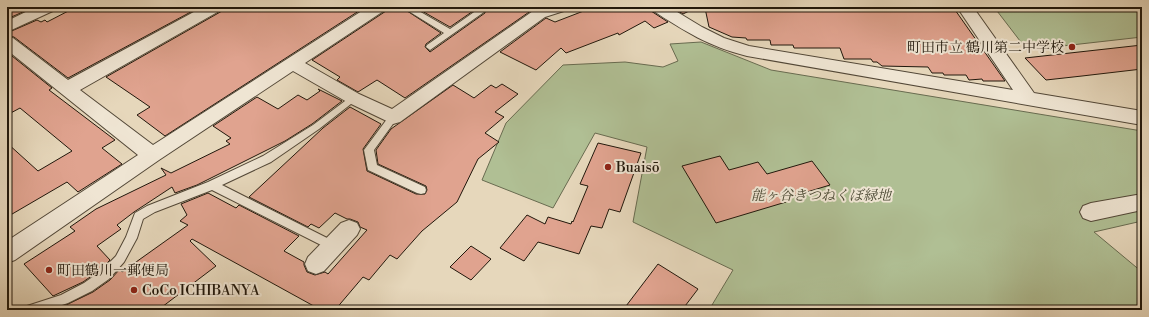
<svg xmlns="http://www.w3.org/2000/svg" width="1149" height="317" font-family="'Libre Bodoni','Noto Serif JP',serif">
  <rect width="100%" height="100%" fill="#e6d7bb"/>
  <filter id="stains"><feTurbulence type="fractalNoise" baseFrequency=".005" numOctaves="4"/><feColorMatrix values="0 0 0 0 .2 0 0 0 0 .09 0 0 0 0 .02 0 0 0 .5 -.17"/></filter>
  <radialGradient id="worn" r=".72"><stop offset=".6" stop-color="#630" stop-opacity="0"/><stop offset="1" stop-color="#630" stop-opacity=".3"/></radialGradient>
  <g fill="#b0bf94" stroke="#686b50">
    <polygon points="994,7 1142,7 1142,37 1027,50"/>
    <polygon points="701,42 771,70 1142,131 1142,221 1094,232 1142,272 1142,310 709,310 733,270 633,222 647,147 595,133 553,208 482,180 506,123 563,65 625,62 663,67 678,61 670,44"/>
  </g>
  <g fill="#e0a38f" stroke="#20170b">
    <polygon points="7,7 20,7 25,11 7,19"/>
    <polygon points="76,7 200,7 68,78 14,37 7,36 7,33 37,20 41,22 45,20 47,22"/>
    <polygon points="224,7 365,7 165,136 137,115 150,107 106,77 222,11"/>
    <polygon points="388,7 401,7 441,33 426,44 425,47 430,52 485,13 485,11 483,8 476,9 450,27 415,7 527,7 532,10 405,98 377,80 358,92 337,80 340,77 312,60 386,11"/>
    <polygon points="594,7 649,7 651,11 668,22 654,28 645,21 619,35 618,33 566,53 561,48 536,70 500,52 546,18 555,22"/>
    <polygon points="672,7 697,7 683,14"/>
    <polygon points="739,7 953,7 1005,81 983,81 982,79 969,80 966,75 944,75 943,73 932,73 928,67 882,66 877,62 873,62 871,59 844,59 840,48 794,48 793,45 771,45 770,40 747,40 746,38 732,37 709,27 705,8"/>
    <polygon points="1142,45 1142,69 1082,76 1046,80 1025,58"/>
    <polygon points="7,52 52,88 49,90 115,140 102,148 122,164 78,192 67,182 7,217 7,143 38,171 72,151 20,108 7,115"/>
    <polygon points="502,84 518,94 495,112 504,117 485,133 499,142 478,159 457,202 422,231 397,259 390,255 369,280 363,277 335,310 321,310 192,239 190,241 216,266 158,310 65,310 62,307 93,292 110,280 120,269 122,272 188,225 180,221 187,215 181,204 208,193 236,208 239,205 299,236 284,251 304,262 304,265 307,272 315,275 325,272 328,274 367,230 360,227 358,222 350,219 347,219 335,213 319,228 311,224 308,227 249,197 323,128 350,107 381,124 363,149 367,171 416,194 425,194 427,190 426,186 378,164 376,150 391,129 453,85 474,98 491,85 496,88"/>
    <polygon points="318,89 342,101 312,124 285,141 197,185 175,193 172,187 134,212 117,225 121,229 97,246 110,260 100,270 83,282 53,296 24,264 75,231 70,227 96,209 166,175 161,168 171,173 230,144 226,141 231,138 213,126 257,97 278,109 298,95 307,100 320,91"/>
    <polygon points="598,143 641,153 620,212 609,209 602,228 591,226 579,254 538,242 524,261 500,248 527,215 545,224 548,217 571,224 572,221 573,222 588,186 580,184"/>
    <polygon points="720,156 729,170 758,162 767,174 812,161 830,185 784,199 786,202 716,223 682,166"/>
    <polygon points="471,246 491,259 471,280 450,267"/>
    <polygon points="658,264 698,289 682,310 623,310"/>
  </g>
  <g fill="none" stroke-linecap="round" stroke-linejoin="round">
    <g stroke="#524737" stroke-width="2">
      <g id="service">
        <polygon points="402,7 412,7 450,29 477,10 483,10 484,12 430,50 426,47 427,45 444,33"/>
        <polygon points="353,95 358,98 356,100 319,129 271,162 222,185 337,243 339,246 337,249 333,251 329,249 212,190 155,212 143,219 137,238 124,262 109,279 92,291 68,303 47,310 25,310 27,306 61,295 84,283 101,271 116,256 126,237 135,213 147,206 208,182 263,156 313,125"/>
        <polygon points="393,114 398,117 374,150 377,165 425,187 426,190 425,193 421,194 417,193 368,170 364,150 390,115"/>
      </g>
    </g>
    <g stroke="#524737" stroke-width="2">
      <g id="minor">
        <polygon points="36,7 57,7 55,10 7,32 7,21"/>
        <polygon points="203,7 223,7 221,10 80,90 153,145 368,7 387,7 385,10 305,63 359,94 392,109 533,11 545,7 569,7 567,10 545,17 400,122 393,124 347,102 293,71 159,160 15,260 7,263 7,241 138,155 7,50 7,37 13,38 68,80"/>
        <path d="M650 7H669L702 27 724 38 749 46 1013 90 957 7H973L1034 93 1142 111V125L747 56C708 46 686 32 652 10Z"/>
        <polygon points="1142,194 1142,210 1091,221 1083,218 1080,212 1083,206 1091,203"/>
        <polygon points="349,220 357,223 360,229 357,235 324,271 316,274 308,271 305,264 308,257 341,223"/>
      </g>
    </g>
    <use href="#service" fill="#efe5d3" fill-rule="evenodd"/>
    <use href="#minor" fill="#efe5d3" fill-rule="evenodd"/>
  </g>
  <g fill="#8f2418" stroke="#efe5d3" stroke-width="1.5">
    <circle cx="1072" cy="47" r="4"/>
    <circle cx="608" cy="167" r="4"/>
    <circle cx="49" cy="270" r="4"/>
    <circle cx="134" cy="290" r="4"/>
  </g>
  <g text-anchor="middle" stroke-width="4" stroke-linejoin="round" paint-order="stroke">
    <g font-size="14" fill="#20170b" stroke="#efe5d3" text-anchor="start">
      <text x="1064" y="52" text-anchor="end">町田市立 鶴川第二中学校</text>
      <text x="616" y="172">Buaisō</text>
      <text x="57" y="275">町田鶴川一郵便局</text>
      <text x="142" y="295">CoCo ICHIBANYA</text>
    </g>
    <g font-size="14" font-style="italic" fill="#4b4934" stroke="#efe5d3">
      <text x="821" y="200">能ヶ谷きつねくぼ緑地</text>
    </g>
  </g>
  <rect width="1149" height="317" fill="none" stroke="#e6d7bb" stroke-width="24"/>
  <rect x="8" y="8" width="1133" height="301" fill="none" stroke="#20170b" stroke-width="2"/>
  <rect x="12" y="12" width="1125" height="293" fill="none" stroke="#20170b"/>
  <rect width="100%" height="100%" filter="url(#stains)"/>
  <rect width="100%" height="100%" fill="url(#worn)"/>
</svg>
